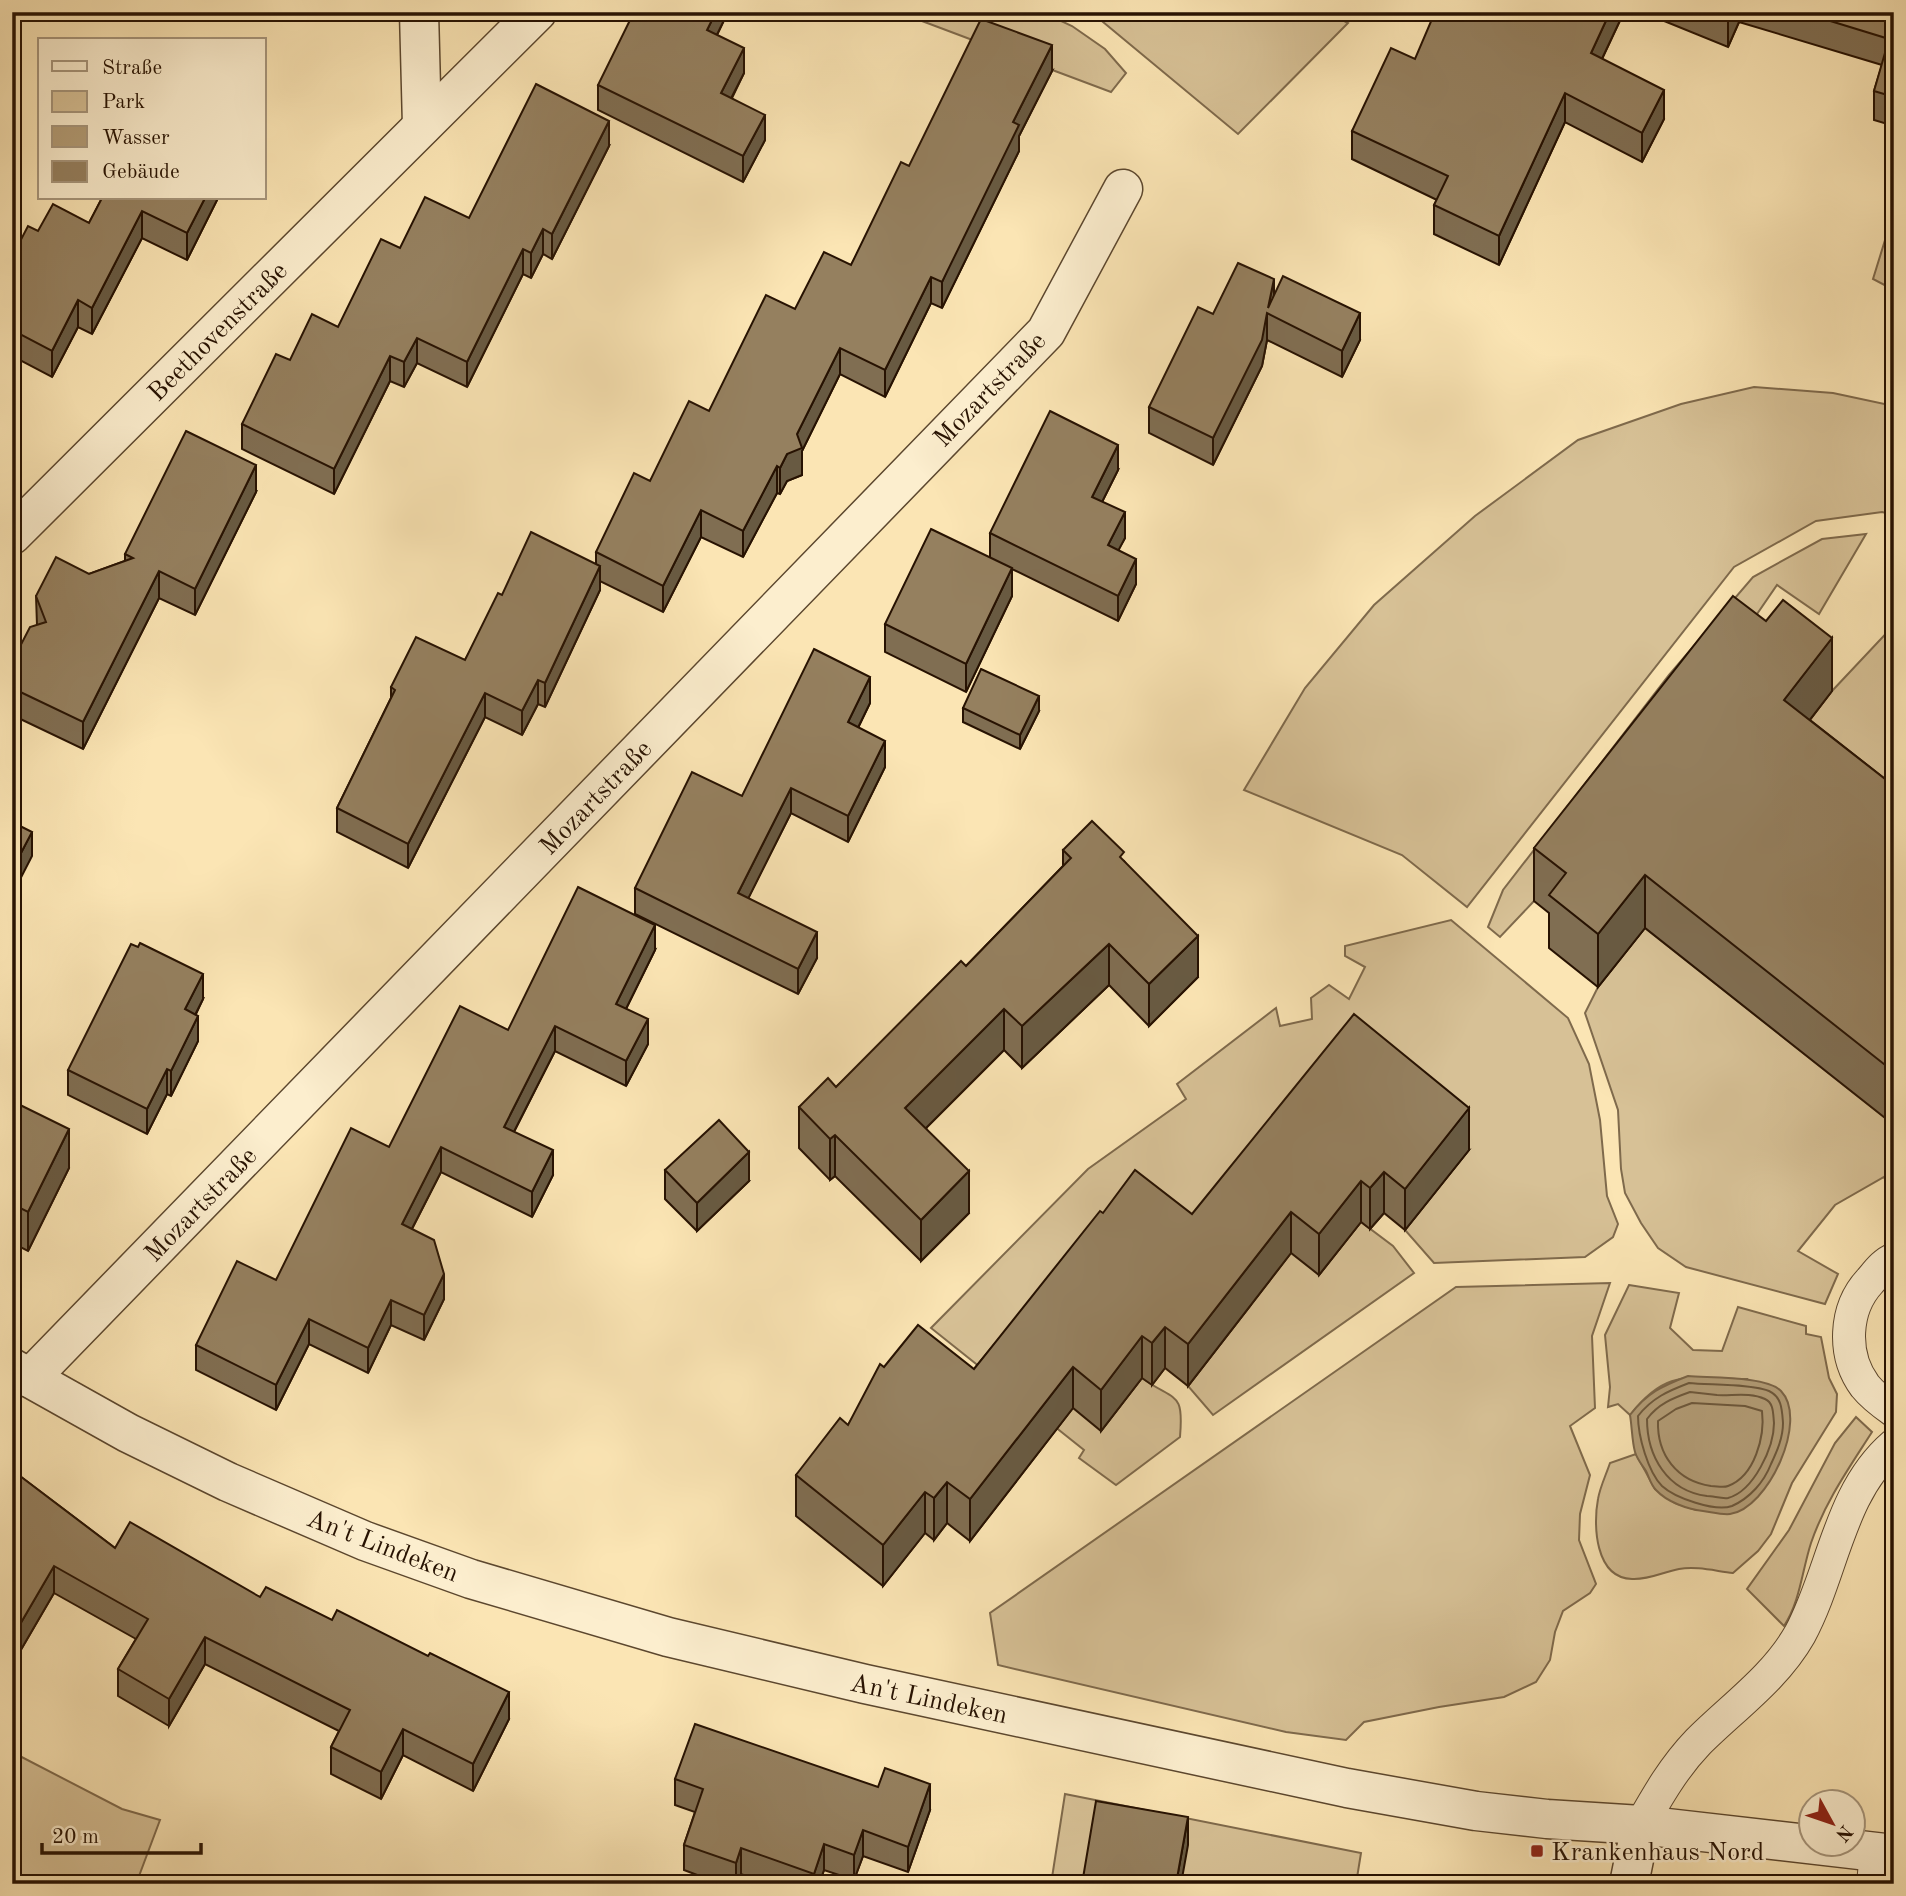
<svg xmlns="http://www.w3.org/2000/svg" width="1906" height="1896" font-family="'Old Standard TT',serif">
  <rect width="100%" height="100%" fill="#fbe5b4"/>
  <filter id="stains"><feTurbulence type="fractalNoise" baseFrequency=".00286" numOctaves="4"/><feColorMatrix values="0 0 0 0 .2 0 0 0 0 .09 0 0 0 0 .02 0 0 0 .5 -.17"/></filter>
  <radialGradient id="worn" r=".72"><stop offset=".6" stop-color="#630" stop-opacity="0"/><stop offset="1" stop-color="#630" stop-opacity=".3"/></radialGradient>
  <g fill="#d7c196" stroke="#7f6a4c" stroke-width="2">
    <polygon points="898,12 1042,12 1072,26 1105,49 1126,73 1111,92"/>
    <polygon points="1091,12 1327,12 1348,23 1238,134"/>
    <polygon points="1894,211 1894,290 1873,279"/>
    <polygon points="1754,387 1833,393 1894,406 1894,515 1882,512 1816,521 1734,567 1467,907 1402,855 1244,790 1305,688 1374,605 1475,516 1578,440 1681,404"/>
    <polygon points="1866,534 1819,614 1777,585 1733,649 1534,901 1500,937 1488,927 1503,890 1669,675 1753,577 1822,539"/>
    <polygon points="1894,625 1894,834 1784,753 1832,691"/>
    <path d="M1451 920 1568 1018 1589 1064 1600 1120 1607 1196 1618 1224 1613 1237 1585 1257 1434 1263 1405 1230 1469 1150 1284 1233 1319 1275 1361 1222 1393 1246 1414 1273 1213 1415 1188 1386 1251 1305 1066 1388 1101 1431 1142 1378C1175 1402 1184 1390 1180 1437L1116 1485 1079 1458 1084 1450 931 1328 1088 1169 1186 1099 1177 1084 1276 1008 1280 1026 1312 1019 1311 998 1329 985 1349 999 1365 967 1345 956V946Z"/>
    <polygon points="1645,928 1894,1125 1894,1199 1884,1177 1835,1205 1798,1251 1838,1274 1825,1304 1686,1267 1658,1248 1641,1223 1625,1193 1621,1169 1618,1110 1585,1013 1598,987"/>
    <polygon points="1610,1283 1592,1336 1595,1408 1570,1426 1590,1475 1580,1514 1579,1540 1596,1584 1590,1593 1563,1611 1555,1632 1550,1660 1536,1682 1504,1697 1439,1707 1364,1722 1346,1740 1286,1732 998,1665 990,1613 1456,1287"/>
    <path d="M1629 1285 1679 1293 1670 1328 1693 1350 1722 1351 1738 1307 1806 1326V1334L1821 1337 1829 1378 1837 1394 1836 1412 1792 1483 1771 1534 1758 1551 1733 1573C1715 1571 1697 1566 1679 1569 1663 1572 1649 1580 1632 1579 1595 1578 1593 1525 1598 1499 1600 1487 1606 1475 1610 1463L1636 1454 1655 1489 1675 1503 1696 1510 1747 1379C1692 1380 1669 1365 1630 1415L1618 1404 1608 1407 1610 1387 1605 1335Z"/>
    <path d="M1856 1417 1872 1432C1849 1468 1825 1502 1811 1543 1802 1571 1800 1602 1784 1626L1747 1589 1789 1530 1835 1443Z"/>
    <polygon points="12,1752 122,1809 160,1820 136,1884 12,1884"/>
    <polygon points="1065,1794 1361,1853 1356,1884 1051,1884"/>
  </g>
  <path fill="#b39d77" stroke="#7b6548" stroke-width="2" d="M1688 1376C1710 1378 1767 1376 1781 1391 1809 1420 1768 1509 1730 1514 1722 1515 1711 1512 1703 1511 1687 1509 1667 1502 1656 1490 1651 1485 1649 1477 1646 1471 1642 1465 1637 1459 1635 1452 1632 1441 1632 1427 1630 1415 1647 1393 1662 1386 1688 1376Z"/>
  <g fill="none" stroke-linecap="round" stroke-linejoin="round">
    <g stroke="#6d583c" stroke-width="2">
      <path d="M1689 1383C1708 1385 1754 1384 1769 1391 1782 1397 1782 1410 1783 1423 1783 1438 1777 1451 1771 1464 1764 1482 1750 1498 1732 1506 1715 1512 1675 1498 1662 1486 1648 1472 1638 1436 1638 1416 1652 1398 1668 1391 1689 1383Z"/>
      <path d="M1690 1392C1699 1393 1708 1394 1717 1395 1732 1396 1750 1392 1765 1399 1774 1403 1773 1414 1774 1423 1774 1447 1754 1491 1728 1498 1722 1499 1713 1496 1707 1496 1667 1491 1647 1456 1647 1419 1658 1404 1673 1398 1690 1392Z"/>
      <path d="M1692 1403 1745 1406 1762 1411C1765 1436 1755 1476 1728 1486 1723 1488 1717 1486 1711 1486 1677 1481 1657 1455 1658 1421L1676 1409Z"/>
    </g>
    <g stroke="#5c472e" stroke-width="34">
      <g id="lane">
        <path d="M1894 1259C1884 1263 1877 1273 1870 1281 1844 1309 1842 1355 1865 1386 1873 1396 1884 1404 1894 1411"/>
        <path d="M1641 1825C1658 1795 1674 1767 1698 1742 1733 1707 1775 1678 1800 1634 1833 1573 1839 1492 1894 1445"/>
        <polyline points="1873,1884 1876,1852"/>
      </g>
    </g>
    <g stroke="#5c472e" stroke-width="41">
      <g id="street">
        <polyline points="419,12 422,126"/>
        <polyline points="12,535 537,12"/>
        <polyline points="12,1368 128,1433 228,1482 365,1541 471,1579 668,1637 865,1684 1347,1788 1476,1811 1547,1819 1641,1825 1894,1854"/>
        <polyline points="30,1378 1046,332 1123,189"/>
        <polyline points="1629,1884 1641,1825"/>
      </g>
    </g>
    <use href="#lane" stroke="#fceece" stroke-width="32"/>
    <use href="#street" stroke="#fceece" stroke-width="38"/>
  </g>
  <g fill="#806e52" stroke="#271202" stroke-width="2">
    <polygon points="728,12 717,35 744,73 732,98 765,140 743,182 598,110 598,85"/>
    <polygon points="1624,12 1602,59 1664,119 1642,162 1565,122 1499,265 1434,234 1434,205 1437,200 1352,159 1352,131 1415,59"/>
    <polygon points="1642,12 1894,12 1894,126 1874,120 1874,91 1882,65 1739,22 1728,47"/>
    <polygon points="1052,71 1019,136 1019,151 942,308 931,303 885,397 840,374 802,451 802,475 787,481 780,494 777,493 743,557 701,537 663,612 600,581 600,590 545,707 538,704 522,735 485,717 408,868 337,832 337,808 391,698 391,687 465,660 502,595 596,564 596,552 650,481 795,309 851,265 909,166"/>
    <polygon points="609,146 552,259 543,254 531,278 523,274 467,387 417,363 404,387 390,381 334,494 242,449 242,424 290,360 338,327 400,248 469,218"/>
    <polygon points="102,198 218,198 187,260 142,238 92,334 78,327 52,377 12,356 12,257 38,231 89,223"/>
    <polygon points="1274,295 1360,340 1342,377 1267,340 1262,366 1213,465 1149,433 1149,407 1213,314"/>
    <polygon points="1118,470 1102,502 1125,538 1118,550 1136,584 1118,621 1012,569 1012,596 966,692 885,652 885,624 990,557 990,533"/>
    <polygon points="256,492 195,615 159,598 83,749 12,715 12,662 37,625 36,596 89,574 125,561 125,554"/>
    <polygon points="1832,691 1810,720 1894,786 1894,1125 1645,928 1598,987 1549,948 1549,913 1534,901 1534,848"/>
    <polygon points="870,703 858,728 885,767 848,842 791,813 748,898 817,958 798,994 635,914 635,888 742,796"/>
    <polygon points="963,708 1039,711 1020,749 963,722"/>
    <polygon points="1063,850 1124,861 1198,977 1149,1026 1109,985 1022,1068 1004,1050 926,1128 969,1213 921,1261 835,1176 830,1180 799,1148 799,1107 836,1087 966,966 1063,866"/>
    <polygon points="655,950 626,1009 648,1044 626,1086 555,1051 514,1132 553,1175 532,1217 441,1172 412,1229 444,1299 424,1340 391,1325 368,1373 309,1344 276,1410 196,1370 196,1345 276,1280 389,1147 508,1030"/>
    <polygon points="203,999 196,1014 198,1041 171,1096 167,1094 147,1134 68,1095 68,1070"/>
    <polygon points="12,1101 69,1168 28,1251 12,1243"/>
    <polygon points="1469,1150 1405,1230 1384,1213 1370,1229 1361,1222 1319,1275 1291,1253 1188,1386 1165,1368 1152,1385 1142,1378 1101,1431 1073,1408 970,1541 947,1523 934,1540 925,1533 883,1586 796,1516 796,1475 848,1425 884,1367 974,1369 1103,1213 1192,1214"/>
    <polygon points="665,1170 749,1181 697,1231 665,1199"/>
    <polygon points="12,1470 115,1548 260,1597 509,1719 473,1791 403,1755 381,1799 331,1774 331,1747 339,1731 205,1664 169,1726 118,1696 118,1669 136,1639 54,1593 12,1665"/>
    <polygon points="675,1779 930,1810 908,1872 863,1856 854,1880 824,1870 819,1884 769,1884 741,1874 737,1884 721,1884 684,1870 684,1845 695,1812 675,1805"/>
  </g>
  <g fill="#685a42" stroke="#271202" stroke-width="2">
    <polygon points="716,12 728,12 707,55 707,30"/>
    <polygon points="1610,12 1624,12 1591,82 1591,53"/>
    <polygon points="1731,12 1739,12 1739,22 1728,47 1728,19"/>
    <polygon points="1052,45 1052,71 1019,136 1019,151 942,308 942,282 1013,122"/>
    <polygon points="744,48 744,73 721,118 721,93"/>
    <polygon points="1664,90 1664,119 1642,162 1642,133"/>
    <polygon points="1565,93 1565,122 1499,265 1499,236"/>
    <polygon points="765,115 765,140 743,182 743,156"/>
    <polygon points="609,121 609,146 552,259 552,234"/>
    <polygon points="205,198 218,198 187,260 187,233"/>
    <polygon points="142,211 142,238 92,334 92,308"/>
    <polygon points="543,229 543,254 531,278 531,253"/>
    <polygon points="523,249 523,274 467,387 467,362"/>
    <polygon points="931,277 931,303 885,397 885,370"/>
    <polygon points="1274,279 1274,305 1268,308"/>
    <polygon points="78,300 78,327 52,377 52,351"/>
    <polygon points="1267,313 1267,340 1262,366 1213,465 1213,438"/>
    <polygon points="1360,313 1360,340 1342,377 1342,351"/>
    <polygon points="417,338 417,363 404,387 404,362"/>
    <polygon points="840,348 840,374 802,451 802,475 787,481 780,494 780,468"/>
    <polygon points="390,356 390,381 334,494 334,469"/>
    <polygon points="1118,445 1118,470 1092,522 1092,497"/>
    <polygon points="256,465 256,492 195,615 195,589"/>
    <polygon points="777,466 777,493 743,557 743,531"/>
    <polygon points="701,510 701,537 663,612 663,586"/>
    <polygon points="1125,512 1125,538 1108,570 1108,545"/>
    <polygon points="1136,559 1136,584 1118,621 1118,596"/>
    <polygon points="600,566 600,590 545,707 545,683"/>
    <polygon points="1012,568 1012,596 966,692 966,664"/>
    <polygon points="159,571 159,598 83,749 83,722"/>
    <polygon points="1832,638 1832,691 1784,753 1784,700"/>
    <polygon points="870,677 870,703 848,748 848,722"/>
    <polygon points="538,680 538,704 522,735 522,711"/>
    <polygon points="485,693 485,717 408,868 408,844"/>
    <polygon points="1039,696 1039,711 1020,749 1020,735"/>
    <polygon points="885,741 885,767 848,842 848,816"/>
    <polygon points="791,788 791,813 738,919 738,893"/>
    <polygon points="32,832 32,856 12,895 12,870"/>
    <polygon points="1645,875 1645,928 1598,987 1598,934"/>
    <polygon points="655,925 655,950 616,1029 616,1004"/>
    <polygon points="817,932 817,958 798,994 798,969"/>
    <polygon points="1198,936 1198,977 1149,1026 1149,984"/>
    <polygon points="1109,944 1109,985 1022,1068 1022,1026"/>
    <polygon points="203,974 203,999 185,1035 185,1009"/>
    <polygon points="1004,1009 1004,1050 905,1149 905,1108"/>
    <polygon points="198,1016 198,1041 171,1096 171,1071"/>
    <polygon points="648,1019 648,1044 626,1086 626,1061"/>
    <polygon points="555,1026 555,1051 504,1151 504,1127"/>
    <polygon points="167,1069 167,1094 147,1134 147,1109"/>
    <polygon points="1469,1108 1469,1150 1405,1230 1405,1189"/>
    <polygon points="69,1129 69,1168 28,1251 28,1212"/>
    <polygon points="835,1135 835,1176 830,1180 830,1139"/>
    <polygon points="441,1147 441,1172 402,1248 402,1224"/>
    <polygon points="553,1150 553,1175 532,1217 532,1192"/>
    <polygon points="749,1152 749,1181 697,1231 697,1203"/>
    <polygon points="969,1171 969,1213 921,1261 921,1220"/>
    <polygon points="1384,1172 1384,1213 1370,1229 1370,1188"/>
    <polygon points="1361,1181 1361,1222 1319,1275 1319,1234"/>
    <polygon points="1291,1212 1291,1253 1188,1386 1188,1344"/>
    <polygon points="444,1274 444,1299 424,1340 424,1315"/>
    <polygon points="391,1300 391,1325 368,1373 368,1348"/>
    <polygon points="309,1319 309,1344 276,1410 276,1385"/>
    <polygon points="1165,1327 1165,1368 1152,1385 1152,1343"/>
    <polygon points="1142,1336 1142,1378 1101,1431 1101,1390"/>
    <polygon points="1073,1367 1073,1408 970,1541 970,1499"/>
    <polygon points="947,1482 947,1523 934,1540 934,1498"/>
    <polygon points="925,1492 925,1533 883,1586 883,1545"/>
    <polygon points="54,1566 54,1593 12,1665 12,1638"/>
    <polygon points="205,1637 205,1664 169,1726 169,1699"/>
    <polygon points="509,1692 509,1719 473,1791 473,1764"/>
    <polygon points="403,1729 403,1755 381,1799 381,1772"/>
    <polygon points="930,1784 930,1810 908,1872 908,1847"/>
    <polygon points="1188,1817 1188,1845 1181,1884 1176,1884"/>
    <polygon points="863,1830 863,1856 854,1880 854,1855"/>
    <polygon points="824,1844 824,1870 819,1884 814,1884 814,1874"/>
    <polygon points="741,1848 741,1874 737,1884 736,1884 736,1863"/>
  </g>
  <g fill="#95805f" stroke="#271202" stroke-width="2">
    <polygon points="634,12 716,12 707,30 744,48 721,93 765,115 743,156 598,85"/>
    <polygon points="1435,12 1610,12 1591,53 1664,90 1642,133 1565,93 1499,236 1434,205 1448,176 1352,131 1391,48 1415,59"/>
    <polygon points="1712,12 1731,12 1728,19"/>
    <polygon points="1801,12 1894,12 1894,97 1874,91 1889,39"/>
    <polygon points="981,19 1052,45 1013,122 1019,125 942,282 931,277 885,370 840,348 797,434 802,448 787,454 780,468 777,466 743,531 701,510 663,586 596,552 634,473 650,481 689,401 709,411 766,295 795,309 824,252 851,265 901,162 909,166"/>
    <polygon points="536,84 609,121 552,234 543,229 531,253 523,249 467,362 417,338 404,362 390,356 334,469 242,424 276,354 290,360 312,314 338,327 381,239 400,248 425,197 469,218"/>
    <polygon points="102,198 205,198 187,233 142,211 92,308 78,300 52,351 12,330 12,257 28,226 38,231 53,204 89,223"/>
    <polygon points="1238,263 1274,279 1268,308 1283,276 1360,313 1342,351 1267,313 1262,340 1213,438 1149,407 1198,307 1213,314"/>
    <polygon points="1050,411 1118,445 1092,497 1125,512 1108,545 1136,559 1118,596 990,533"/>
    <polygon points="186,431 256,465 195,589 159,571 83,722 12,688 12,662 30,627 46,622 36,596 56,557 89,574 133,558 125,554"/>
    <polygon points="931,529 1012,568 966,664 885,624"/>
    <polygon points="531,532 600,566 545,683 538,680 522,711 485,693 408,844 337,808 395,690 391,687 416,637 465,660 498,593 502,595"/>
    <polygon points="1733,596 1766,621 1783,600 1832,638 1784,700 1894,786 1894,1072 1645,875 1598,934 1549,895 1566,873 1534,848"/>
    <polygon points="814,649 870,677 848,722 885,741 848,816 791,788 738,893 817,932 798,969 635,888 692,772 742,796"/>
    <polygon points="981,669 1039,696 1020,735 963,708"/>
    <polygon points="1092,821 1124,852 1120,857 1198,936 1149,984 1109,944 1022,1026 1004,1009 905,1108 969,1171 921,1220 835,1135 830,1139 799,1107 828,1078 836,1087 961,961 966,966 1071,858 1063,850"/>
    <polygon points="12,822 32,832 12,870"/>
    <polygon points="578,887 655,925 616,1004 648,1019 626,1061 555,1026 504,1127 553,1150 532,1192 441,1147 402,1224 434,1240 444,1274 424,1315 391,1300 368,1348 309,1319 276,1385 196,1345 237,1261 276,1280 351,1128 389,1147 460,1006 508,1030"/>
    <polygon points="140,943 203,974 185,1009 198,1016 171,1071 167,1069 147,1109 68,1070 131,944 138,947"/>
    <polygon points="1354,1014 1469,1108 1405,1189 1384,1172 1370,1188 1361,1181 1319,1234 1291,1212 1188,1344 1165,1327 1152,1343 1142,1336 1101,1390 1073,1367 970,1499 947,1482 934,1498 925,1492 883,1545 796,1475 840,1418 848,1425 880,1364 884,1367 918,1325 974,1369 1100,1211 1103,1213 1135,1170 1192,1214"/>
    <polygon points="12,1101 69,1129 28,1212 12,1204"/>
    <polygon points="719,1120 749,1152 697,1203 665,1170"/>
    <polygon points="12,1470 115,1548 130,1522 260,1597 266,1587 332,1620 337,1610 428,1656 430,1653 509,1692 473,1764 403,1729 381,1772 331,1747 350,1710 205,1637 169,1699 118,1669 148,1619 54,1566 12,1638"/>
    <polygon points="695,1724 878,1787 885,1768 930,1784 908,1847 863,1830 854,1855 824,1844 814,1874 741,1848 736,1863 684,1845 703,1789 675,1779"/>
    <polygon points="1096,1801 1188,1817 1176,1884 1082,1884"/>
  </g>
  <rect fill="#8f2418" stroke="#fceece" stroke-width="2.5" x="1530" y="1844" width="14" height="14" rx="3.5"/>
  <g text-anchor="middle" stroke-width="5" stroke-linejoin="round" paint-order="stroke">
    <g font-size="26" fill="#271202" stroke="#fceece">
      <text transform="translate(217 331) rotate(-45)" y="9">Beethovenstraße</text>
      <text transform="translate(989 389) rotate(-46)" y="9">Mozartstraße</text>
      <text transform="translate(595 797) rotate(-46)" y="9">Mozartstraße</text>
      <text transform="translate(200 1204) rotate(-46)" y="9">Mozartstraße</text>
      <text transform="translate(383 1545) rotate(21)" y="9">An't Lindeken</text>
      <text transform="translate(929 1698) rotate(12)" y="9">An't Lindeken</text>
    </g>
    <g font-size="26" fill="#271202" stroke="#fceece" text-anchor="start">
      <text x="1551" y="1860">Krankenhaus Nord</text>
    </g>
  </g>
  <rect width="1906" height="1896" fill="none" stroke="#fbe5b4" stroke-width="42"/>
  <rect x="14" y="14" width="1878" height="1868" fill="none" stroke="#271202" stroke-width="3.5"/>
  <rect x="21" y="21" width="1864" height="1854" fill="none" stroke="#271202" stroke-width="2"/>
  <rect x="38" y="38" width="228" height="161" fill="#fceece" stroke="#a7967c" stroke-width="2"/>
  <rect x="52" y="61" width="35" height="10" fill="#fceece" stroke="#a7967c" stroke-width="2"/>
  <text x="102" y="74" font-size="21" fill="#271202">Straße</text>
  <rect x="52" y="91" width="35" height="21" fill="#d7c196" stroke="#a7967c" stroke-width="2"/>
  <text x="102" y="108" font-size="21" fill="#271202">Park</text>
  <rect x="52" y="126" width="35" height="21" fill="#b39d77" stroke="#a7967c" stroke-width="2"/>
  <text x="102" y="144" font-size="21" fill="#271202">Wasser</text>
  <rect x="52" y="161" width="35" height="21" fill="#95805f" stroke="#a7967c" stroke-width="2"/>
  <text x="102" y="178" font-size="21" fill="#271202">Gebäude</text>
  <g transform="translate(1832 1823) rotate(130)"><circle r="33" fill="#fceece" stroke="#a7967c" stroke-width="2"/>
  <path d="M0-5L12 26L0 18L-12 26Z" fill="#8f2418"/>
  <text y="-10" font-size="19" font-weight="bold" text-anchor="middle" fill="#271202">N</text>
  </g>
  <path d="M42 1843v10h159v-10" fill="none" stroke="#271202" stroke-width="3.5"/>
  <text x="52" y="1843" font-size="21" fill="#271202" stroke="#fceece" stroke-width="5" paint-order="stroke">20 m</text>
  <rect width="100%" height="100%" filter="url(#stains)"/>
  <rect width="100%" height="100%" fill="url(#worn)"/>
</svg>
